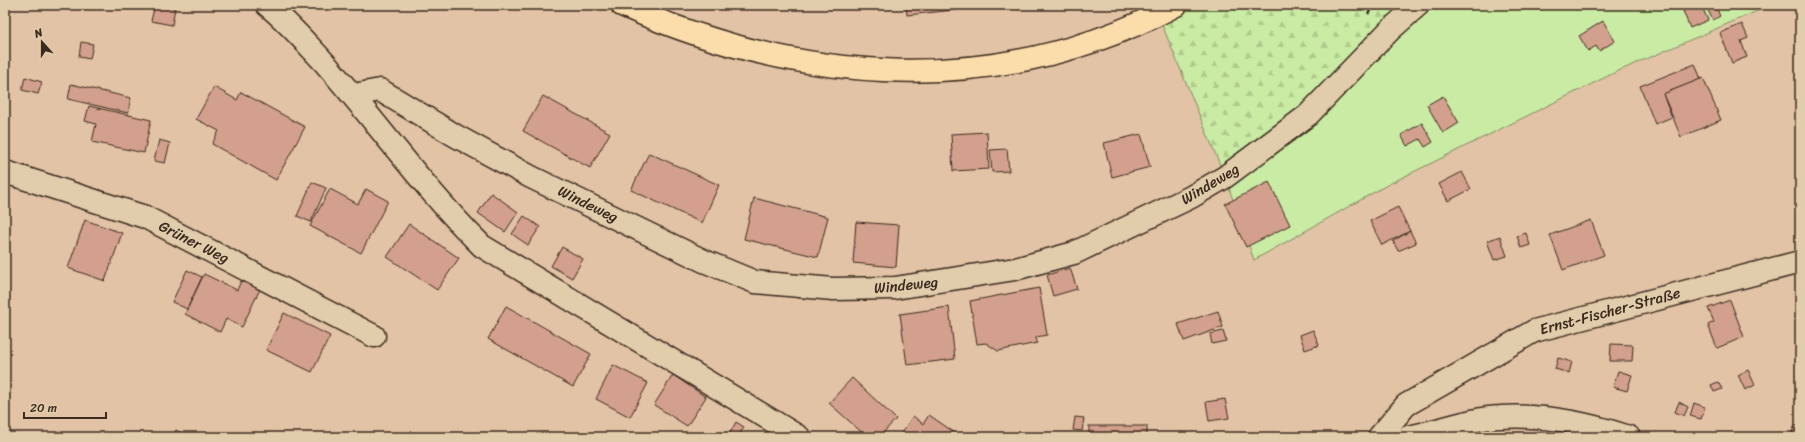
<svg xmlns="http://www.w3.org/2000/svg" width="1805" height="442" font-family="Sriracha,sans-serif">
  <defs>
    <pattern id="forest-firs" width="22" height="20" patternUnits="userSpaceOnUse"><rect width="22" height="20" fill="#c9eba3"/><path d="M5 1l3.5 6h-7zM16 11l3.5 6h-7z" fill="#aeca8c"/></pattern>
  </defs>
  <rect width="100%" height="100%" fill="#e2c3a6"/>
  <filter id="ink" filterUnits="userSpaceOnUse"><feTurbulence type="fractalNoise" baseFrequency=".025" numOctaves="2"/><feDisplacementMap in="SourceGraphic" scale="8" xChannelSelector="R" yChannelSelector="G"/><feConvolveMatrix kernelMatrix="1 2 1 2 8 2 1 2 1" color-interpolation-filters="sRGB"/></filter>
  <g filter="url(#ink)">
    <polygon fill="#c9eba3" stroke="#828a60" points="1418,5 1771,5 1616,72 1387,185 1254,260 1225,177"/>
    <polygon fill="url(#forest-firs)" stroke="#828a60" points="1176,5 1418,5 1225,177 1158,15"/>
    <g fill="#d3a08e" stroke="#3b2a1e">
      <polygon points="155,5 175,8 172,25 151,21"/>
      <polygon points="906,5 963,5 964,9 907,15"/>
      <polygon points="1697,5 1701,5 1708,20 1690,28 1683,11"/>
      <polygon points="1705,5 1715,5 1720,16 1713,20"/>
      <polygon points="1603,21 1615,41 1599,51 1596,46 1588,51 1579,36"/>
      <polygon points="1742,24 1748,38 1741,41 1747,57 1732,63 1720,33"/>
      <polygon points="81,42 93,44 90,59 79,57"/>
      <polygon points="1695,64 1701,79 1663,94 1672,117 1655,124 1640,86"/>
      <polygon points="25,77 42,82 38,94 22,90"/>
      <polygon points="1703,78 1721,120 1681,137 1663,94"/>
      <polygon points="71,84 131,98 128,113 68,99"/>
      <polygon points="214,87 237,100 241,92 305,127 276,180 212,144 219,131 196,119"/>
      <polygon points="543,96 610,133 590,168 523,131"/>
      <polygon points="1443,96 1459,123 1443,133 1427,105"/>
      <polygon points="89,106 151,120 144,153 92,142 96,124 85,121"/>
      <polygon points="1422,123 1433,142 1425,147 1420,139 1407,146 1401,135"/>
      <polygon points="987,132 989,169 953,171 951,134"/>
      <polygon points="1141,134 1150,167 1112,177 1104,143"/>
      <polygon points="159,140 170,143 165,163 154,161"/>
      <polygon points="1007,149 1009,171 992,172 990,150"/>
      <polygon points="649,153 719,185 702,223 631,190"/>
      <polygon points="1462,172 1471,189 1448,201 1439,184"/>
      <polygon points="312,182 326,188 311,222 297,216"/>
      <polygon points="1269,182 1290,225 1246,247 1225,204"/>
      <polygon points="330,189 358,204 366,189 388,201 361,253 310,226"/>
      <polygon points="491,193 518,212 505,232 478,213"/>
      <polygon points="754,198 828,217 818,257 744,239"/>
      <polygon points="1398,207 1410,231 1382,245 1370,221"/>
      <polygon points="524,216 540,227 528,245 512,234"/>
      <polygon points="85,220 122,233 105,281 68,268"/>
      <polygon points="1591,220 1604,255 1563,270 1550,235"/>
      <polygon points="856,222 899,225 896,267 853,263"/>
      <polygon points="409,224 459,258 437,290 387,257"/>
      <polygon points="1410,231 1416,243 1398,251 1393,241"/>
      <polygon points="1526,233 1530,245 1521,248 1517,236"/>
      <polygon points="1500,236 1507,256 1494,260 1487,241"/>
      <polygon points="562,247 583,259 572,278 551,266"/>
      <polygon points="1070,268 1077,289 1053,296 1047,275"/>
      <polygon points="187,270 202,277 187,309 172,302"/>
      <polygon points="204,274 237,290 241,281 260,289 242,327 226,319 220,332 185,314"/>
      <polygon points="1039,288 1047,335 1036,337 1037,343 998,351 986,343 977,344 970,301"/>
      <polygon points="1730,300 1744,337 1717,348 1708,325 1714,322 1708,308"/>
      <polygon points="506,306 591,354 573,387 488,339"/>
      <polygon points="949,307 955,359 907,365 900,314"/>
      <polygon points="1218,311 1223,327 1184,341 1178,324"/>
      <polygon points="284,313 330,336 312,372 266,350"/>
      <polygon points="1313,330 1319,345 1305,350 1300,335"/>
      <polygon points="1223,331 1226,341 1212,344 1210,334"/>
      <polygon points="1611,344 1633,345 1632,361 1610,361"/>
      <polygon points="1558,358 1572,362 1569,373 1555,369"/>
      <polygon points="613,365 648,383 630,417 596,399"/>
      <polygon points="1748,370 1755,385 1745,390 1738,375"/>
      <polygon points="1618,371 1632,375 1627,391 1613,387"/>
      <polygon points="673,375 706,397 687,426 654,405"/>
      <polygon points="852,378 896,419 879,437 867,437 829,403"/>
      <polygon points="1718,382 1722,389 1714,392 1711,385"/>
      <polygon points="1225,399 1229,418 1209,421 1206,402"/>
      <polygon points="1679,402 1688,407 1684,416 1675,412"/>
      <polygon points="1694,403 1705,407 1701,419 1690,416"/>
      <polygon points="929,415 961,437 903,437 900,435 913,416 923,424"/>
      <polygon points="1075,417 1084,418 1082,431 1073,430"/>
      <polygon points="736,422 744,427 738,437 728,437"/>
      <polygon points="1795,425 1800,427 1800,437 1790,437"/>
      <rect x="1089" y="426" width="58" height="11"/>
      <polygon points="176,430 189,437 172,437"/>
      <polygon points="1002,434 1041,437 1001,437"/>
    </g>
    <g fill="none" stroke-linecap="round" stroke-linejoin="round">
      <g stroke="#3b2a1e" stroke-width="25">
        <g id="minor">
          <path d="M267 5C288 22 305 42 323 61 377 122 424 189 482 246L799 437"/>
          <polyline points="354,95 380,90 456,136 531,177 704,261 755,282 833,289 895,288 1015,269 1074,253 1191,197 1225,177 1308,115 1389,31 1418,5"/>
          <polyline points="5,172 145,217 374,336"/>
          <polyline points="1379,437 1406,405 1534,331 1800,262"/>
          <path d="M1407 437C1436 432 1471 418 1500 417 1545 414 1587 423 1629 437"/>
        </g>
      </g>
      <g stroke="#3b2a1e" stroke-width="25">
        <path id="major" d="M622 5C801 85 999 100 1176 5"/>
      </g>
      <polyline stroke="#3b2a1e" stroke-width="2.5" stroke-dasharray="4 3" stroke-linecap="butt" points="1368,14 1374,5"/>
      <use href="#minor" stroke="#e1ccab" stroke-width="22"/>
      <use href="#major" stroke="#fbddab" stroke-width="22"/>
    </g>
  </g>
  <g text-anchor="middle" stroke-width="4" stroke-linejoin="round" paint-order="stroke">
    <g font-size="15" fill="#3b2a1e" stroke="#e1ccab">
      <text transform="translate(1210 184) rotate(-31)" y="5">Windeweg</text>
      <text transform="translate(588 204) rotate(26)" y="5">Windeweg</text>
      <text transform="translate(194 242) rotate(27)" y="5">Grüner Weg</text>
      <text transform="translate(906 285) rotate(-6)" y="5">Windeweg</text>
      <text transform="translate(1610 311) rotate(-15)" y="5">Ernst-Fischer-Straße</text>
    </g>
  </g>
  <rect width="1805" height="442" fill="none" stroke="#e1ccab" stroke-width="20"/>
  <rect x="10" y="10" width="1785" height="422" fill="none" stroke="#3b2a1e" stroke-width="1.5" filter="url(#ink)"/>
  <g transform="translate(42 42) rotate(339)" stroke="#e1ccab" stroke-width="3" paint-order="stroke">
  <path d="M0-3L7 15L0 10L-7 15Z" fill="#3b2a1e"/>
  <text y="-6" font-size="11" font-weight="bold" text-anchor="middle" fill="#3b2a1e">N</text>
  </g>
  <path d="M24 412v6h82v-6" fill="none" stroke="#3b2a1e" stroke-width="2"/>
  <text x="30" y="412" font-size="12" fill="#3b2a1e" stroke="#e1ccab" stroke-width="3" paint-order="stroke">20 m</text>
</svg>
